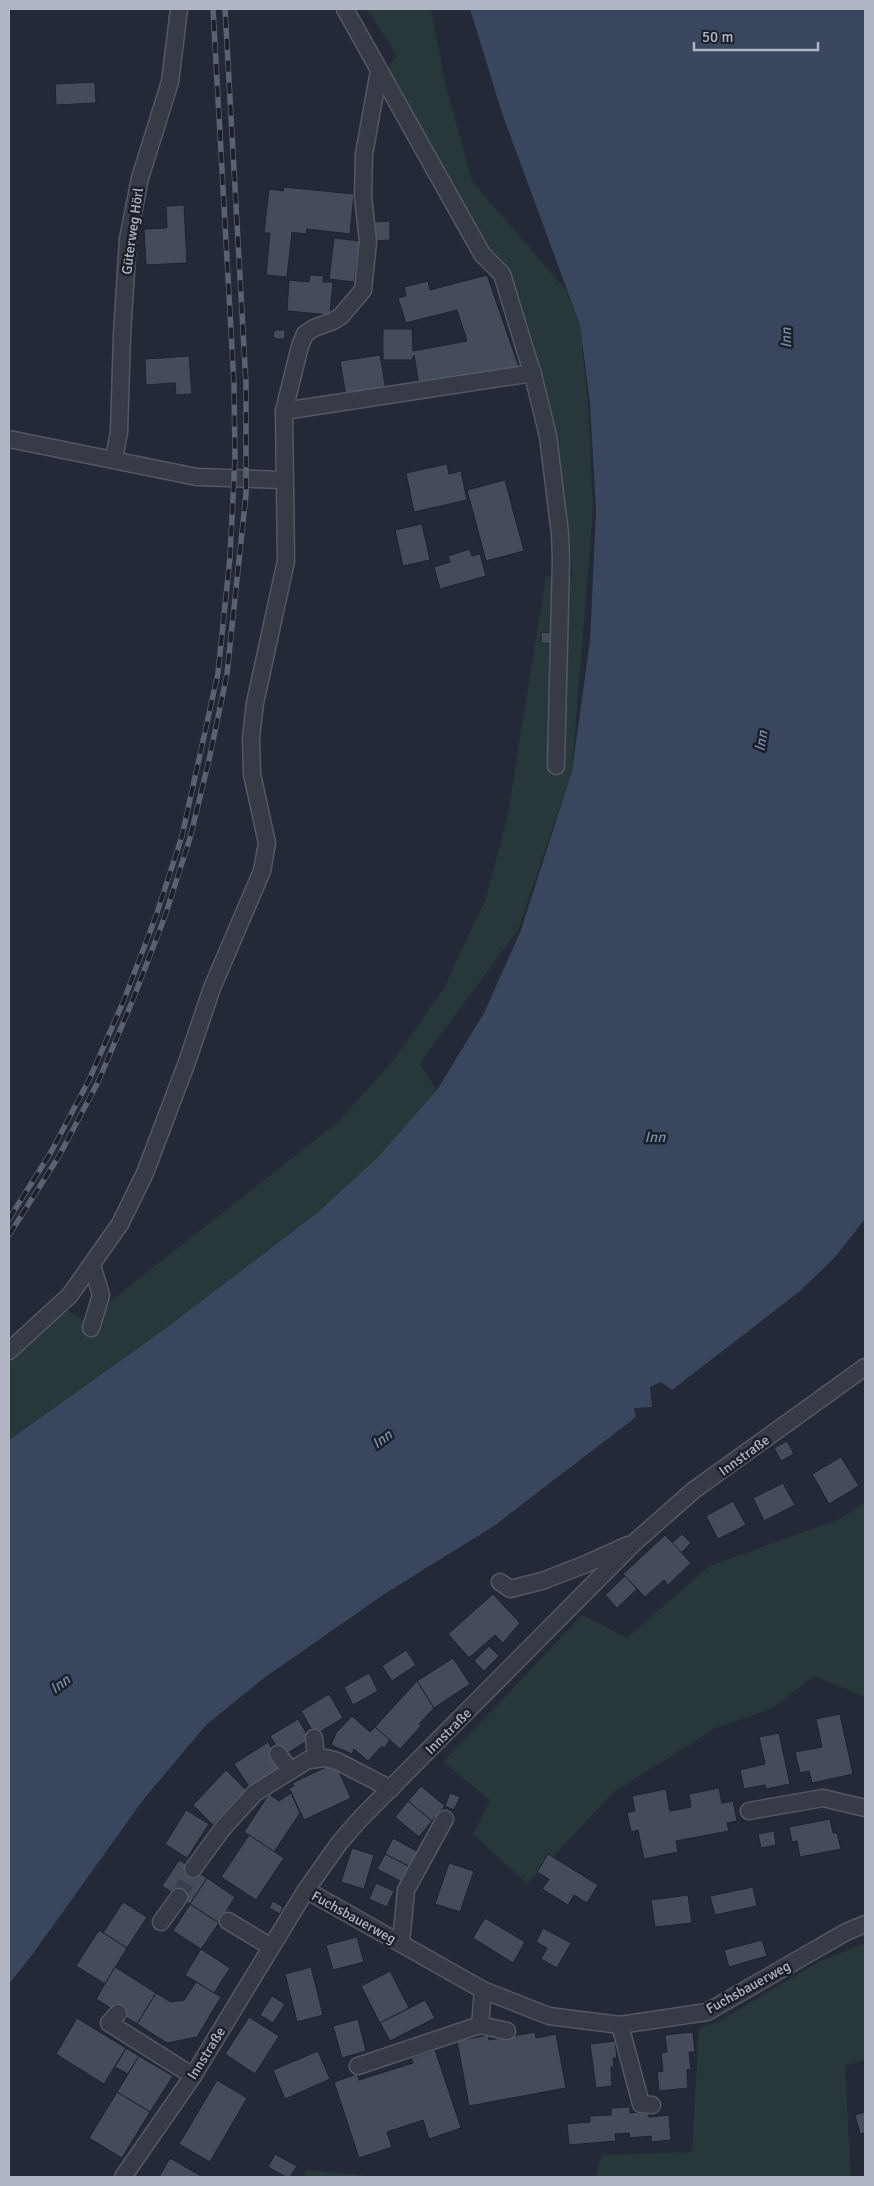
<svg xmlns="http://www.w3.org/2000/svg" width="874" height="2186" font-family="Signika,sans-serif">
  <rect width="100%" height="100%" fill="#232936"/>
  <g fill="#27373a">
    <polygon points="361,9 431,9 445,83 472,181 566,290 580,325 588,403 593,510 572,771 518,930 419,1064 437,1090 378,1157 317,1213 162,1331 9,1440 9,1355 65,1308 85,1321 339,1121 396,1057 444,988 486,898 507,819 546,577 573,576 564,490 550,410 510,272 479,237 386,70 397,56 370,13"/>
    <polygon points="865,1502 865,1697 814,1676 771,1709 716,1728 614,1792 527,1884 473,1834 490,1800 443,1762 582,1615 627,1638 709,1566 842,1518"/>
    <polygon points="865,1943 865,2060 845,2066 851,2177 595,2177 602,2155 692,2152 699,2028 718,2022 818,1962"/>
    <polygon points="307,2170 378,2177 302,2177"/>
  </g>
  <polygon fill="#39465e" points="470,9 865,9 865,1219 835,1257 799,1292 672,1390 661,1382 650,1387 652,1407 634,1408 636,1417 494,1526 386,1593 264,1678 206,1725 143,1800 32,1955 9,1984 9,1440 162,1331 317,1213 378,1157 437,1090 484,1013 521,930 572,771 590,641 596,510 590,403 580,325 503,116"/>
  <g fill="#444c5a" stroke="#1d222d">
    <polygon points="95,82 96,103 56,105 55,84"/>
    <polygon points="284,187 354,194 350,234 307,229 306,234 292,232 287,277 266,275 270,233 264,233 269,189 283,191"/>
    <polygon points="184,205 187,263 146,265 144,229 167,228 166,206"/>
    <polygon points="390,221 390,240 373,241 373,222"/>
    <polygon points="334,238 360,241 354,282 329,279"/>
    <polygon points="310,275 324,276 323,282 333,282 330,315 287,311 289,280 309,282"/>
    <polygon points="487,275 519,367 463,386 419,385 414,355 412,360 383,360 383,329 412,329 413,351 467,341 457,310 406,323 398,298 406,296 404,287 428,281 430,290"/>
    <polygon points="275,330 285,330 285,339 275,339 273,334"/>
    <polygon points="380,355 386,390 346,396 340,361"/>
    <polygon points="189,356 192,394 176,395 175,383 146,385 145,359"/>
    <polygon points="447,464 449,474 461,471 467,500 414,512 406,473"/>
    <polygon points="505,480 524,551 486,561 467,490"/>
    <polygon points="422,524 430,560 403,566 395,530"/>
    <polygon points="470,549 472,556 480,554 486,576 440,589 434,567 450,562 448,556"/>
    <polygon points="541,632 554,633 553,644 541,643"/>
    <polygon points="787,1441 794,1454 781,1461 774,1448"/>
    <polygon points="841,1457 859,1486 829,1504 812,1474"/>
    <polygon points="783,1483 795,1505 764,1521 753,1498"/>
    <polygon points="733,1501 746,1525 718,1539 706,1516"/>
    <polygon points="682,1534 691,1543 681,1553 672,1543"/>
    <polygon points="665,1535 691,1563 668,1585 664,1580 645,1597 623,1574"/>
    <polygon points="625,1576 637,1589 617,1608 605,1595"/>
    <polygon points="493,1594 520,1623 503,1643 495,1635 469,1658 448,1634"/>
    <polygon points="489,1646 499,1656 484,1671 474,1661"/>
    <polygon points="406,1650 416,1665 392,1681 382,1666"/>
    <polygon points="453,1658 470,1684 434,1708 417,1681"/>
    <polygon points="369,1673 378,1691 353,1705 344,1687"/>
    <polygon points="417,1681 434,1708 419,1724 421,1726 400,1749 375,1727"/>
    <polygon points="329,1694 343,1718 315,1735 301,1711"/>
    <polygon points="840,1714 853,1774 812,1783 809,1771 800,1773 795,1752 822,1747 816,1719"/>
    <polygon points="352,1716 370,1732 375,1727 390,1740 384,1748 382,1746 368,1761 354,1749 352,1754 331,1745 336,1733"/>
    <polygon points="298,1719 310,1739 283,1756 270,1736"/>
    <polygon points="779,1733 790,1784 766,1789 765,1785 744,1789 740,1770 765,1764 759,1737"/>
    <polygon points="268,1742 284,1767 250,1788 234,1764"/>
    <polygon points="335,1763 351,1798 304,1820 289,1788 294,1786 292,1783"/>
    <polygon points="226,1770 246,1790 213,1825 193,1805"/>
    <polygon points="421,1786 445,1806 432,1821 408,1801"/>
    <polygon points="719,1788 722,1803 733,1801 737,1821 727,1823 729,1831 676,1841 678,1852 644,1859 638,1830 631,1832 627,1813 635,1811 632,1796 666,1789 670,1811 691,1807 689,1794"/>
    <polygon points="291,1793 300,1813 274,1852 244,1832 269,1794 279,1801"/>
    <polygon points="450,1793 460,1797 454,1810 445,1806"/>
    <polygon points="408,1801 432,1821 419,1837 395,1817"/>
    <polygon points="186,1810 209,1824 187,1858 165,1844"/>
    <polygon points="830,1819 833,1833 837,1833 841,1849 800,1857 797,1841 792,1842 789,1827"/>
    <polygon points="774,1831 776,1845 761,1848 758,1834"/>
    <polygon points="249,1835 284,1858 256,1900 221,1877"/>
    <polygon points="393,1838 422,1854 414,1869 385,1854"/>
    <polygon points="352,1848 374,1855 364,1889 341,1882"/>
    <polygon points="385,1854 414,1869 406,1884 377,1869"/>
    <polygon points="548,1854 598,1885 587,1903 574,1895 568,1905 542,1889 549,1879 537,1872"/>
    <polygon points="179,1860 207,1878 190,1904 162,1886"/>
    <polygon points="449,1863 474,1871 460,1912 435,1904"/>
    <polygon points="207,1878 235,1897 219,1923 190,1904"/>
    <polygon points="376,1883 394,1891 387,1907 369,1899"/>
    <polygon points="753,1887 757,1906 715,1915 710,1896"/>
    <polygon points="688,1895 692,1923 655,1927 651,1900"/>
    <polygon points="273,1901 283,1907 280,1914 269,1908"/>
    <polygon points="123,1902 147,1917 127,1948 103,1933"/>
    <polygon points="190,1904 219,1923 201,1949 173,1931"/>
    <polygon points="485,1918 525,1942 513,1963 473,1938"/>
    <polygon points="543,1928 571,1943 557,1968 541,1959 547,1948 536,1942"/>
    <polygon points="99,1930 127,1948 105,1984 76,1966"/>
    <polygon points="357,1937 364,1962 333,1970 326,1945"/>
    <polygon points="762,1940 767,1956 729,1967 724,1950"/>
    <polygon points="201,1949 230,1968 214,1993 185,1975"/>
    <polygon points="115,1967 156,1993 137,2024 96,1999"/>
    <polygon points="311,1967 323,2015 297,2022 285,1974"/>
    <polygon points="390,1971 409,2008 380,2023 361,1986"/>
    <polygon points="196,1982 221,1997 197,2037 167,2043 137,2024 156,1993 171,2002 184,2000"/>
    <polygon points="272,1996 285,2004 273,2023 260,2015"/>
    <polygon points="425,2000 435,2018 390,2041 380,2023"/>
    <polygon points="249,2017 279,2036 255,2074 225,2054"/>
    <polygon points="77,2018 126,2048 104,2084 56,2054"/>
    <polygon points="358,2019 366,2051 342,2058 333,2026"/>
    <polygon points="535,2032 536,2038 556,2034 566,2088 469,2106 457,2041 488,2035 489,2040"/>
    <polygon points="693,2032 695,2052 689,2052 691,2069 687,2070 688,2088 659,2091 657,2072 663,2071 661,2053 667,2052 665,2035"/>
    <polygon points="615,2041 617,2058 613,2058 614,2067 611,2067 612,2086 596,2088 590,2044"/>
    <polygon points="126,2048 139,2056 128,2074 115,2067"/>
    <polygon points="435,2050 461,2128 429,2139 423,2120 387,2132 392,2147 359,2158 334,2082 357,2074 359,2080 413,2063 411,2058"/>
    <polygon points="318,2051 330,2079 285,2099 273,2070"/>
    <polygon points="139,2056 173,2076 150,2112 117,2092"/>
    <polygon points="217,2080 247,2098 210,2162 179,2144"/>
    <polygon points="117,2092 150,2112 122,2158 89,2138"/>
    <polygon points="630,2107 630,2113 648,2111 649,2117 669,2115 671,2140 651,2142 651,2136 630,2138 629,2133 615,2134 616,2141 569,2145 567,2124 590,2122 590,2116 611,2115 611,2108"/>
    <polygon points="865,2112 865,2133 860,2134 855,2115"/>
    <polygon points="275,2154 297,2166 290,2177 286,2177 268,2167"/>
    <polygon points="170,2158 201,2176 200,2177 159,2177"/>
  </g>
  <g fill="none" stroke-linecap="round" stroke-linejoin="round">
    <polyline stroke="#383e4b" stroke-width="16" stroke-dasharray="16 8" stroke-linecap="butt" points="179,1897 193,1869"/>
    <g stroke="#535964" stroke-width="19">
      <g id="minor">
        <polyline points="345,9 482,254 502,274 534,379 548,436 560,534 561,560 556,766"/>
        <polyline points="284,411 533,373"/>
        <polyline points="9,439 197,477 285,480"/>
        <polyline points="114,459 119,432 122,335 128,239 140,178 170,82 179,9"/>
        <polyline points="91,1328 101,1295 92,1265"/>
        <polyline points="9,1351 70,1295 120,1224 145,1173 187,1062 212,988 262,871 267,843 252,774 251,738 255,703 286,561 284,411 300,346 305,334 314,328 333,321 341,316 363,290 368,242 363,196 364,154 379,71"/>
        <polyline points="500,1582 510,1589 542,1581 586,1564 628,1545"/>
        <polyline points="314,1738 316,1758"/>
        <polyline points="278,1754 290,1770"/>
        <polyline points="749,1811 823,1798 865,1808"/>
        <polyline points="193,1869 223,1828 255,1793 308,1760 326,1758 337,1761 391,1789"/>
        <polyline points="306,1890 483,1990 549,2016 620,2025 707,2012 846,1932 865,1924"/>
        <polyline points="228,1921 271,1947"/>
        <polyline points="161,1922 179,1897"/>
        <polyline points="401,1943 406,1890 445,1819"/>
        <polyline points="118,2013 109,2023 193,2076"/>
        <polyline points="480,2025 507,2031"/>
        <polyline points="620,2025 641,2104 652,2105"/>
        <polyline points="358,2066 480,2025 483,1990"/>
        <polyline points="123,2177 193,2076 306,1890 340,1842 361,1818 635,1542 694,1490 865,1367"/>
      </g>
    </g>
    <use href="#minor" stroke="#363b46" stroke-width="16"/>
    <g stroke="#5a616f" stroke-width="5.5">
      <g id="rail">
        <polyline points="9,1219 51,1152 89,1080 124,1000 156,916 182,836 218,673 230,557 235,460 234,384 213,9"/>
        <polyline points="9,1235 59,1156 98,1082 132,1002 165,916 190,838 209,760 227,674 246,494 246,384 225,9"/>
      </g>
    </g>
    <use href="#rail" stroke="#1b202b" stroke-width="4" stroke-dasharray="11" stroke-linecap="butt"/>
  </g>
  <g text-anchor="middle" stroke-width="5" stroke-linejoin="round" paint-order="stroke">
    <g font-size="14" fill="#b0b6c3" stroke="#1b202b">
      <text transform="translate(132 231) rotate(-82)" y="5">Güterweg Hörl</text>
      <text transform="translate(744 1455) rotate(-36)" y="5">Innstraße</text>
      <text transform="translate(448 1731) rotate(-45)" y="5">Innstraße</text>
      <text transform="translate(354 1917) rotate(29)" y="5">Fuchsbauerweg</text>
      <text transform="translate(748 1987) rotate(-29)" y="5">Fuchsbauerweg</text>
      <text transform="translate(206 2053) rotate(-58)" y="5">Innstraße</text>
    </g>
    <g font-size="15" font-style="italic" fill="#7c8ba9" stroke="#1b202b">
      <text transform="translate(786 338) rotate(-91)" y="5">Inn</text>
      <text transform="translate(761 741) rotate(-81)" y="5">Inn</text>
      <text x="655" y="1142">Inn</text>
      <text transform="translate(382 1439) rotate(-37)" y="5">Inn</text>
      <text transform="translate(60 1684) rotate(-37)" y="5">Inn</text>
    </g>
  </g>
  <rect width="874" height="2186" fill="none" stroke="#b0b6c3" stroke-width="20"/>
  <path d="M694 42v8h124v-8" fill="none" stroke="#b0b6c3" stroke-width="2.5"/>
  <text x="702" y="42" font-size="15" fill="#b0b6c3" stroke="#1b202b" stroke-width="4" paint-order="stroke">50 m</text>
</svg>
